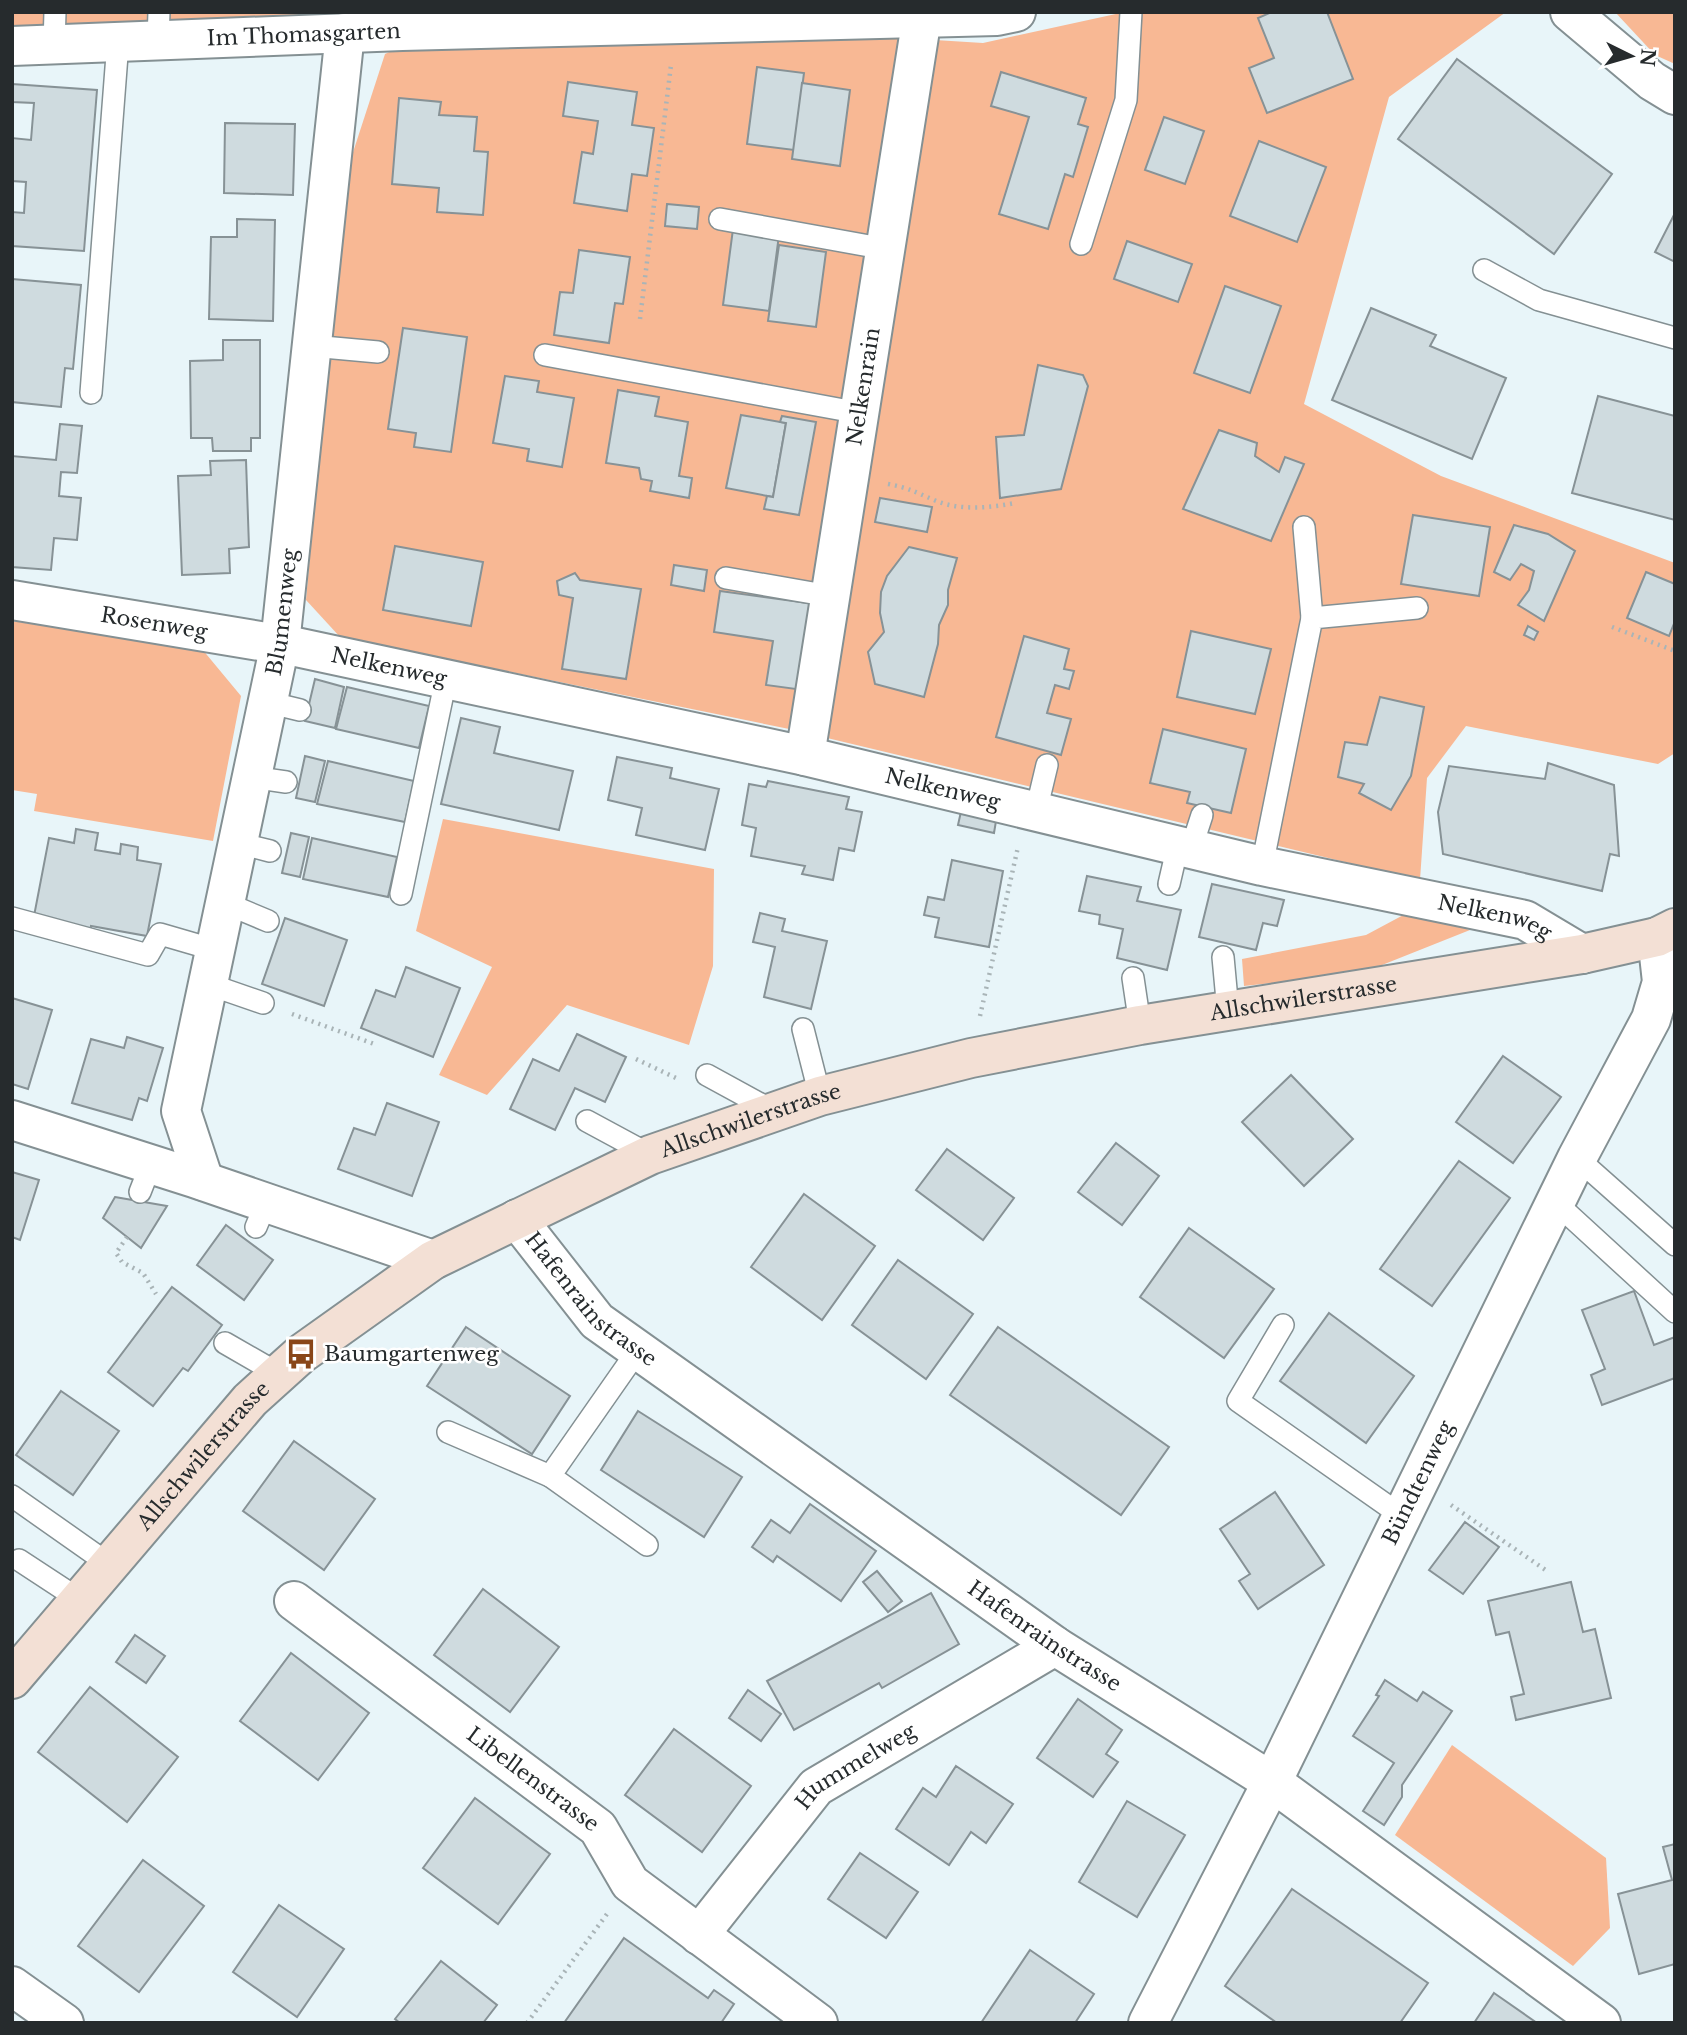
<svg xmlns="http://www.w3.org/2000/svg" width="1687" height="2035" font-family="'Libre Baskerville',serif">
  <rect width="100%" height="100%" fill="#e8f5f9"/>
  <g fill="#f8b894">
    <polygon points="12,12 440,12 12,27"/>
    <polygon points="1125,12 1506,12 1389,97 1304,404 1441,476 1675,563 1675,753 1658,764 1466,726 1427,778 1420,880 823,737 935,40 983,43"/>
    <polygon points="1615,12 1675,12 1675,64 1655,55"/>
    <polygon points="901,36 804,732 340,637 306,600 343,183 385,54 408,43"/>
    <polygon points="12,621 202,649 241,696 213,841 34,811 37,794 12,790"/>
    <polygon points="443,819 714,869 713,966 689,1045 567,1005 487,1095 439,1075 492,967 416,931"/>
    <polygon points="1409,912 1470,930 1362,973 1244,986 1242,959 1366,935"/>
    <polygon points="1452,1745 1606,1858 1610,1928 1573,1966 1395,1835"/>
  </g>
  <g fill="#cfdbdf" stroke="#879296" stroke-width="2">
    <polygon points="1272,12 1327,12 1353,79 1267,113 1249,68 1274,58 1258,18"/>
    <polygon points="1457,59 1612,174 1554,254 1398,139"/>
    <polygon points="757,67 804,73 794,150 747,144"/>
    <polygon points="1001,72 1086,98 1078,124 1088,127 1073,177 1065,174 1048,229 999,214 1029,117 991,106"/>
    <polygon points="568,82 637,92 632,125 654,128 647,176 632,174 627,211 574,203 582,152 593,154 598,121 563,116"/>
    <polygon points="802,83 850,90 840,166 792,159"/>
    <polygon points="12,84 97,90 84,251 12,246 12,212 24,213 26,182 12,181 12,138 31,140 34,103 12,102"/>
    <polygon points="399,98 441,102 439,115 477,117 474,151 488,152 483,215 437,212 439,188 392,184"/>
    <polygon points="1164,117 1204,131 1185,184 1145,170"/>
    <polygon points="225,123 295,124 293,195 224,193"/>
    <polygon points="1259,141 1326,167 1297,242 1230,216"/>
    <polygon points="667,204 699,207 697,229 665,226"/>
    <polygon points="1675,213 1675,262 1655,252"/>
    <polygon points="237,219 275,220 273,321 209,319 211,237 237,237"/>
    <polygon points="733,229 779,235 769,311 723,305"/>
    <polygon points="1127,241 1192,264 1178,302 1114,279"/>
    <polygon points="779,245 826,252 816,327 768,321"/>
    <polygon points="579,250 630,257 623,304 615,303 609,343 554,335 560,292 573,293"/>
    <polygon points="12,279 81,285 73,369 65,368 61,407 12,402"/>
    <polygon points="1225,286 1281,306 1250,393 1194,373"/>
    <polygon points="1371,308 1436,335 1430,346 1506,378 1472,459 1332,400"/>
    <polygon points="403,328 467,337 451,452 414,447 416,433 388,429"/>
    <polygon points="223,340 260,340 260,438 251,438 251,451 213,451 212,438 191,438 190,361 223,360"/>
    <polygon points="1038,365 1083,375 1088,386 1061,489 1000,498 996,437 1024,435"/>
    <polygon points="505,376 539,381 537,392 574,398 562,467 527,461 529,449 493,443"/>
    <polygon points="618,390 659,397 655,416 688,422 679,476 692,478 689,498 650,491 652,481 641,479 639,468 606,463"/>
    <polygon points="1598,396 1675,416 1675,520 1572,493"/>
    <polygon points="741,415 786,423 773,497 726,488"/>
    <polygon points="782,416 816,422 799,515 764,509 767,496 773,497 786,423 780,422"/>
    <polygon points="60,424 82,426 77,473 61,472 59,496 81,498 77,540 54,538 51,570 12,567 12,456 56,460"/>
    <polygon points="1219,430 1257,443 1255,456 1279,472 1285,457 1304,464 1271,541 1183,509"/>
    <polygon points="246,460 249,547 229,549 230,573 182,575 178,476 211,475 210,461"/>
    <polygon points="880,498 932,507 927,532 875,522"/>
    <polygon points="1413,515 1490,527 1479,596 1401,584"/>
    <polygon points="1514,525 1548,534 1575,551 1544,621 1518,605 1529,590 1534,571 1521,564 1510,580 1494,572"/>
    <polygon points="395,546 483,562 471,626 383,610"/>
    <polygon points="909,547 957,558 948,590 948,605 939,625 938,644 924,697 875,684 868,652 884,632 880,613 881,592 887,576"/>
    <polygon points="674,565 707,570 704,591 671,585"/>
    <polygon points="1646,572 1675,584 1675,621 1669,636 1627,618"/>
    <polygon points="575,573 580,580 641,589 626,679 562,669 573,598 559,595 557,581"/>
    <polygon points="720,591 815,604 803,690 766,685 773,641 714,632"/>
    <polygon points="1528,626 1538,632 1534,640 1524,635"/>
    <polygon points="1191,631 1271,649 1255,714 1177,697"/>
    <polygon points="1024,636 1069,649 1064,669 1074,671 1069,689 1055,685 1047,713 1071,719 1061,755 996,737"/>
    <polygon points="315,679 344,687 335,728 305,721"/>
    <polygon points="347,687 429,706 419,748 336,729"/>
    <polygon points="1380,697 1424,707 1411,776 1391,810 1359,793 1364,784 1338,777 1345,742 1367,745"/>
    <polygon points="461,718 500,727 494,753 573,771 559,830 441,804"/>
    <polygon points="1163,729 1246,749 1231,813 1187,803 1190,792 1150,783"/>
    <polygon points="305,756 325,761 315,802 296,798"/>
    <polygon points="617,757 672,768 670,778 719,789 705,850 636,835 642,808 608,800"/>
    <polygon points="328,761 414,781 405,822 317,804"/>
    <polygon points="1548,763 1614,785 1619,856 1610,854 1602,891 1443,854 1438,812 1449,766 1545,779"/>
    <polygon points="768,781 849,797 846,809 862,812 854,851 839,848 833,880 802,874 805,866 751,856 756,828 742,825 749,784 766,787"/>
    <polygon points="962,807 997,815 994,833 958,825"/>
    <polygon points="76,829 98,833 95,850 120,854 121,844 138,847 137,860 161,864 147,936 91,926 90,936 34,916 49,838 74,843"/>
    <polygon points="291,833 309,837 300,877 282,873"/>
    <polygon points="312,838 397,857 388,897 303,879"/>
    <polygon points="952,860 1003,871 989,947 935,937 939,918 924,915 928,897 944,900"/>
    <polygon points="1087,876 1141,887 1137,901 1181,910 1167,970 1117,958 1123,929 1099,924 1100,915 1079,911"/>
    <polygon points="1212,884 1284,900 1277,926 1263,923 1256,950 1199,937"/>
    <polygon points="760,913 785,919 782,931 827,941 811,1009 764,997 775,947 753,942"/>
    <polygon points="285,918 347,940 324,1006 262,984"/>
    <polygon points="406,967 460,988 433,1057 361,1028 376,990 395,997"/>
    <polygon points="12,998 52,1010 28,1089 12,1084"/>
    <polygon points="577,1034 626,1057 605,1102 575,1088 555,1130 510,1109 533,1059 559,1071"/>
    <polygon points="127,1037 163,1048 147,1101 139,1098 132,1120 72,1103 91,1039 124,1048"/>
    <polygon points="1503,1056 1561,1097 1513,1163 1456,1122"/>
    <polygon points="1291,1075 1353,1139 1304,1186 1242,1122"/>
    <polygon points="387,1103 439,1122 412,1196 338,1169 354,1128 375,1135"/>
    <polygon points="1116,1143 1159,1176 1122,1225 1078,1192"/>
    <polygon points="947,1149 1014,1198 983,1240 916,1190"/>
    <polygon points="1459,1161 1510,1198 1432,1306 1380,1269"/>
    <polygon points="12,1172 39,1180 20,1240 12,1237"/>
    <polygon points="804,1194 875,1246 822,1320 751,1267"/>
    <polygon points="115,1197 167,1206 141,1248 103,1218"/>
    <polygon points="226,1225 273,1260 244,1300 197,1265"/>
    <polygon points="1189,1228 1274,1289 1224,1358 1140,1297"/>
    <polygon points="898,1260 973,1314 926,1379 852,1325"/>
    <polygon points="172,1287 222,1325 188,1371 183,1368 153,1406 108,1372"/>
    <polygon points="1634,1291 1654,1345 1675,1337 1675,1378 1602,1405 1591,1375 1605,1369 1582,1310"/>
    <polygon points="1329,1313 1414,1376 1366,1443 1280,1381"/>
    <polygon points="466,1327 570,1396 532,1454 427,1386"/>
    <polygon points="998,1327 1169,1447 1121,1515 950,1395"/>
    <polygon points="61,1391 119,1431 73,1495 16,1455"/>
    <polygon points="638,1411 742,1477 704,1537 601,1470"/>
    <polygon points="294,1441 375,1499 324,1570 243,1511"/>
    <polygon points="1275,1492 1324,1565 1258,1609 1239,1581 1250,1574 1220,1529"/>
    <polygon points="810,1504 876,1551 841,1601 777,1556 773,1562 752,1547 771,1520 790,1533"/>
    <polygon points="1465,1522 1499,1547 1463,1594 1429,1570"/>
    <polygon points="877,1571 902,1601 888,1612 863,1582"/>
    <polygon points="1571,1582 1583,1632 1595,1629 1611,1698 1516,1720 1511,1697 1524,1694 1509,1632 1496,1635 1488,1601"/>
    <polygon points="483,1589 559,1647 510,1712 434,1655"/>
    <polygon points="931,1593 959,1644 882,1688 879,1683 794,1730 767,1681"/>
    <polygon points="135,1635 165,1656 146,1683 116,1662"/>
    <polygon points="291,1653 369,1713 318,1780 240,1721"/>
    <polygon points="1385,1680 1417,1701 1423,1692 1452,1711 1402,1785 1402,1797 1384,1825 1363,1811 1394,1763 1353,1736 1379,1696 1376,1695"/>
    <polygon points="90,1687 178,1757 127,1822 38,1752"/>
    <polygon points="748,1690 781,1714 761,1741 729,1718"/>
    <polygon points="1078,1699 1122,1730 1106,1754 1118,1762 1093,1797 1037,1758"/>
    <polygon points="674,1729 751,1786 702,1852 625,1795"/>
    <polygon points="956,1766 1013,1804 986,1843 971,1832 949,1865 896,1829 923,1788 936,1797"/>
    <polygon points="475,1798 550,1854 498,1924 423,1868"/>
    <polygon points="1127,1801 1185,1835 1137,1917 1079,1882"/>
    <polygon points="1675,1844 1675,1964 1639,1974 1618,1894 1672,1880 1663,1847"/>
    <polygon points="860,1853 918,1892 886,1938 828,1899"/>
    <polygon points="143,1860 204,1906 139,1992 78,1946"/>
    <polygon points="1292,1889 1428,1983 1400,2023 1277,2023 1225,1986"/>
    <polygon points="279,1905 344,1949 297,2017 233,1972"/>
    <polygon points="624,1938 708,1998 714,1990 734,2004 721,2023 564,2023"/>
    <polygon points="1030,1950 1094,1994 1075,2023 981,2023"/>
    <polygon points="441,1961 497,2005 483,2023 400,2023 395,2019"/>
    <polygon points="1494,1993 1537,2023 1474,2023"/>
  </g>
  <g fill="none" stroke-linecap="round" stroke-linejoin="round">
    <g stroke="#849093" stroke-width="24">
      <g id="lane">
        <polyline points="158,40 159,12"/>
        <polyline points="54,44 55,12"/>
        <polyline points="720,219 886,249"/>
        <polyline points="1081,244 1126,100 1131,12"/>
        <polyline points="1484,270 1539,300 1675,338"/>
        <polyline points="312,346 378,352"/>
        <polyline points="545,355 860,413"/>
        <polyline points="91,393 118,42"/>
        <polyline points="1304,527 1312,618"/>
        <polyline points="726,578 830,596"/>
        <polyline points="267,702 300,710"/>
        <polyline points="251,777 286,782"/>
        <polyline points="1036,811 1047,765"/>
        <polyline points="238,843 270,851"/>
        <polyline points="1191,849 1202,815"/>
        <polyline points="1262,866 1312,618 1417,608"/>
        <polyline points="1169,884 1178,845"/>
        <polyline points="401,894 446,679"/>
        <polyline points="225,903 268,921"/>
        <polyline points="12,918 148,955 160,934 215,950"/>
        <polyline points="1223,957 1228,1011"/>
        <polyline points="1133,978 1140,1025"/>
        <polyline points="208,984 263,1003"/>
        <polyline points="803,1029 820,1096"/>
        <polyline points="707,1075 773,1111"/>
        <polyline points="587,1121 650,1155"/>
        <polyline points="1577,1158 1675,1245"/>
        <polyline points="140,1192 151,1164"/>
        <polyline points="1555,1202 1675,1312"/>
        <polyline points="256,1227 266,1203"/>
        <polyline points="1283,1325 1238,1401 1402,1516"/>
        <polyline points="225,1343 279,1374"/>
        <polyline points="638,1350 550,1476 647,1545"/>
        <polyline points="448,1432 550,1476"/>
        <polyline points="12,1496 110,1565"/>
        <polyline points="19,1560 80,1600"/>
      </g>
    </g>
    <g stroke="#849093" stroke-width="42">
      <g id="street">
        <polyline points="1570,12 1652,81 1675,95"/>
        <path id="s1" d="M12 46 402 31 997 16 1016 12"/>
        <path id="s2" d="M12 600 296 647 805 756 1262 866 1525 920 1582 954"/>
        <path id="s3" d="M805 756 922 17"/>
        <polyline points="12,1120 194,1178 433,1260"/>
        <path id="s4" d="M204 1181 181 1111 280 644 345 33"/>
        <path id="s5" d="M517 1219 597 1321 1055 1646 1272 1782 1601 2023"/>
        <path id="s6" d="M294 1601 598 1828 630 1883 818 2023"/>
        <path id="s7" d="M699 1935 816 1787 1055 1646"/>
        <polyline points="12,1986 64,2023"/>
        <path id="s8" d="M1148 2023 1272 1782 1577 1158 1651 1019 1662 982 1657 937"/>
      </g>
    </g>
    <g stroke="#849093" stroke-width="42">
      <g id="secondary">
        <path id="s9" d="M12 1679 250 1400 301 1354 433 1260 650 1155 820 1096 971 1058 1140 1025 1582 954 1657 937 1675 928"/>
      </g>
    </g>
    <g stroke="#a9b4b7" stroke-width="4.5" stroke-dasharray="2 5" stroke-linecap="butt">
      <polyline points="640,319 671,65"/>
      <path d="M888 484C909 488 915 492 934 500 959 511 989 508 1015 503"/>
      <polyline points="1612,627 1675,651"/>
      <polyline points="292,1014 377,1045"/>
      <polyline points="980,1016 1018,847"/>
      <polyline points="636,1059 676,1078"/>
      <polyline points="127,1237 116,1253 122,1262 143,1273 156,1294"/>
      <polyline points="1451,1505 1547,1571"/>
      <polyline points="527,2023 607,1914"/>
    </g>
    <use href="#lane" stroke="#fff" stroke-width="21"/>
    <use href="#street" stroke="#fff" stroke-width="38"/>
    <use href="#secondary" stroke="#f3e0d5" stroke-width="38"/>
  </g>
  <defs>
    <g id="bus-bare" transform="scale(2.415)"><path d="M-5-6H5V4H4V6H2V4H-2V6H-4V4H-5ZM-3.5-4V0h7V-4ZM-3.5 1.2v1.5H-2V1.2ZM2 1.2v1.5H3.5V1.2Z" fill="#894618" stroke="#fff" stroke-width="2.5" paint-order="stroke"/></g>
  </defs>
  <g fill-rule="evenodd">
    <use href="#bus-bare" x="301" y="1354"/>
  </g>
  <g text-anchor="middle" stroke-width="5" stroke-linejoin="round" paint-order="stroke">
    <g font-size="21" fill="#262b2d" stroke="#fff">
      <text dy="7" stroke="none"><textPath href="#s1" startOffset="292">Im Thomasgarten</textPath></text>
      <text dy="7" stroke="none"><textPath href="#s3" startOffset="374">Nelkenrain</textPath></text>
      <text dy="7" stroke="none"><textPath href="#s4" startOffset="583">Blumenweg</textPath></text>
      <text dy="7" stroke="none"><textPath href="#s2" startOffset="144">Rosenweg</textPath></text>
      <text dy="7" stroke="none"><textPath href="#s2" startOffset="383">Nelkenweg</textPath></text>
      <text dy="7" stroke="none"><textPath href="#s2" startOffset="950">Nelkenweg</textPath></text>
      <text dy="7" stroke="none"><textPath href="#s2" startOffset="1517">Nelkenweg</textPath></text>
      <text dy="7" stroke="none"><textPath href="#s9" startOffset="1512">Allschwilerstrasse</textPath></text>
      <text dy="7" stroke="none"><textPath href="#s9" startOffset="945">Allschwilerstrasse</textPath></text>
      <text dy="7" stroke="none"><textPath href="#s5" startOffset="110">Hafenrainstrasse</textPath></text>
      <text dy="7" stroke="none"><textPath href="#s9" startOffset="294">Allschwilerstrasse</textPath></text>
      <text dy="7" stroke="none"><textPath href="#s8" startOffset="604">Bündtenweg</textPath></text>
      <text dy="7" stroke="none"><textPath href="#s5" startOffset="677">Hafenrainstrasse</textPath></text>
      <text dy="7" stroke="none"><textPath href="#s7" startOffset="233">Hummelweg</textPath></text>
      <text dy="7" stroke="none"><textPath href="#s6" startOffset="298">Libellenstrasse</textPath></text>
    </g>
    <g font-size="21" fill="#262b2d" stroke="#fff" text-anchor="start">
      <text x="324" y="1361">Baumgartenweg</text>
    </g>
  </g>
  <rect width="1687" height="2035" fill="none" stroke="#262b2d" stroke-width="28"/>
  <g transform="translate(1631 56) rotate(95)" stroke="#ffffff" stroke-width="5" paint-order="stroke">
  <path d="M0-5L12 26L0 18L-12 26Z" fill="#262b2d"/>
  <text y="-10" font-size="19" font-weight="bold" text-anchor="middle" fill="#262b2d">N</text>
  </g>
</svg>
